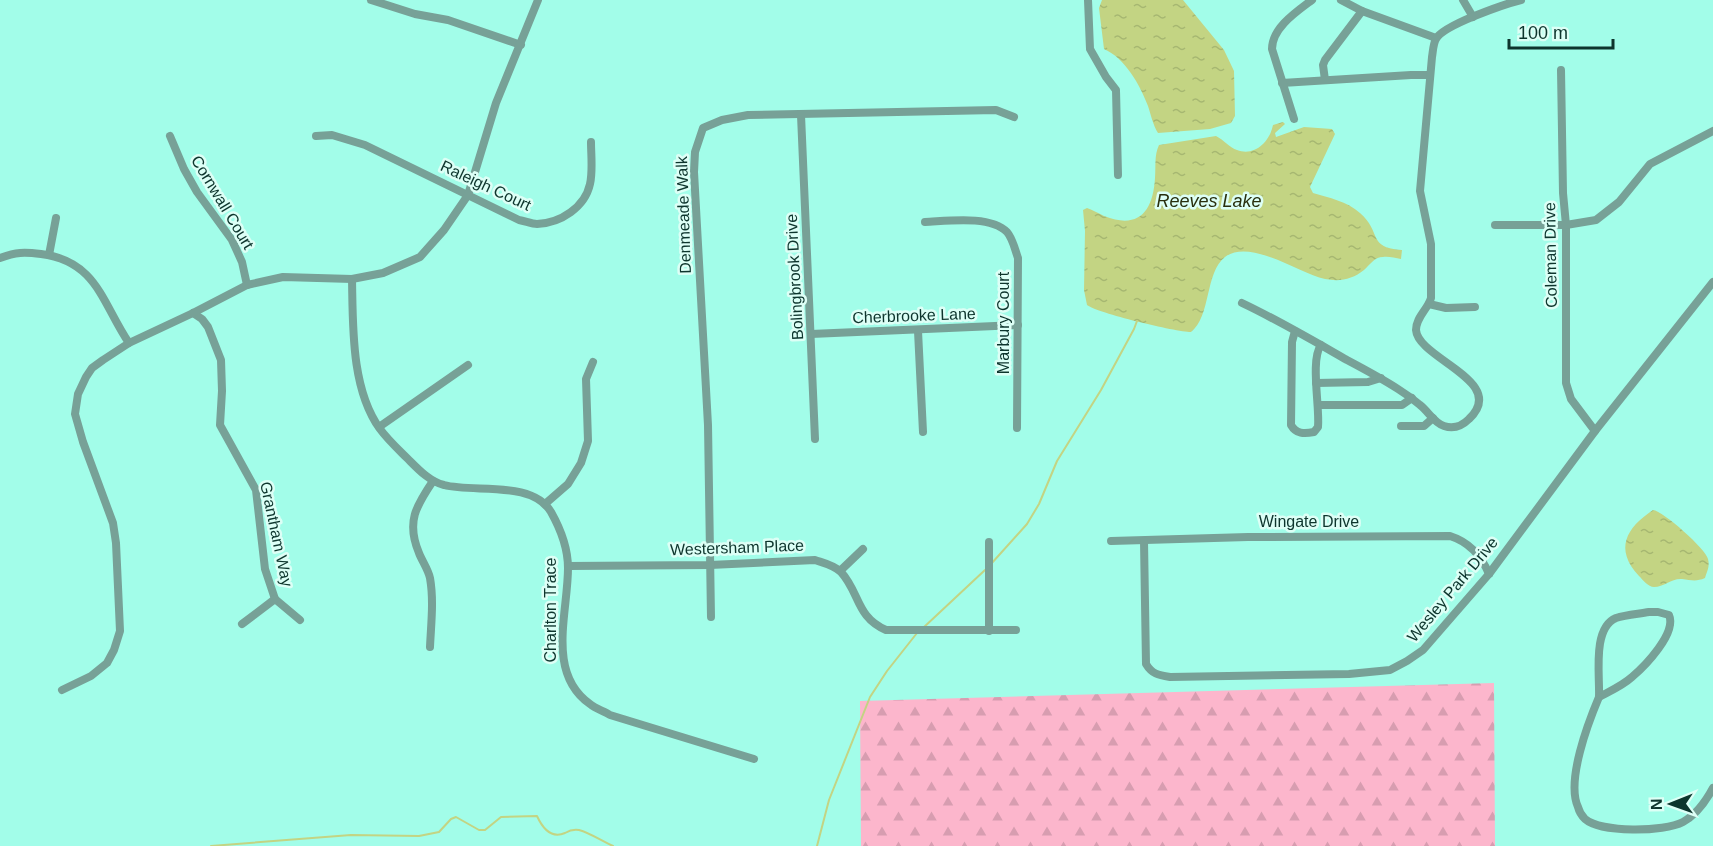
<svg xmlns="http://www.w3.org/2000/svg" width="1713" height="846" font-family="Arial,sans-serif">
  <defs>
    <pattern id="forest-firs" width="22" height="20" patternUnits="userSpaceOnUse" patternTransform="scale(1.5)"><rect width="22" height="20" fill="#fcb6cc"/><path d="M5 1l3.5 6h-7zM16 11l3.5 6h-7z" fill="#d79db0"/></pattern>
    <pattern id="water-ripples" width="26" height="14" patternUnits="userSpaceOnUse" patternTransform="scale(1.5)"><rect width="26" height="14" fill="#c3d483"/><path d="M2 4q2-2 4 0t4 0M15 11q2-2 4 0t4 0" fill="none" stroke="#a6b771"/></pattern>
  </defs>
  <rect width="100%" height="100%" fill="#a2fde9"/>
  <polygon fill="url(#forest-firs)" points="1494,683 1495,846 861,846 860,701"/>
  <g fill="url(#water-ripples)">
    <path d="M1102 0H1183L1224 50 1234 71 1235 116 1231 123 1210 129 1158 133C1153 125 1151 115 1148 106 1140 85 1125 58 1104 49L1099 8Z"/>
    <path d="M1283 122 1285 124 1275 133 1276 137 1304 127 1332 129 1335 134 1310 187 1313 193C1329 198 1347 201 1360 213 1382 232 1367 248 1402 250L1401 259C1395 258 1388 256 1383 257 1374 257 1370 265 1364 270 1353 279 1340 282 1325 279 1298 273 1250 238 1225 257 1205 272 1211 317 1191 332 1176 332 1097 313 1087 305L1084 290 1085 231 1083 210 1087 208C1093 210 1098 213 1104 216 1139 230 1153 211 1155 178 1156 166 1154 156 1159 145L1216 136C1224 140 1230 148 1237 150 1255 157 1270 141 1273 125Z"/>
    <path d="M1653 510C1663 511 1706 549 1708 559 1710 567 1707 571 1705 578 1696 582 1691 580 1682 579 1672 578 1664 587 1654 587 1648 587 1643 580 1639 576 1614 549 1626 528 1653 510Z"/>
  </g>
  <g fill="none" stroke-linecap="round" stroke-linejoin="round">
    <g stroke="#c3d483" stroke-width="2">
      <polyline points="991,564 1027,524 1039,504 1057,461 1101,390 1134,329 1137,321"/>
      <polyline points="923,628 985,570"/>
      <path d="M211 846 351 835 419 836 439 832 451 819 456 817 479 830H485L501 817 537 816C542 827 551 839 565 833 570 830 573 829 579 830 590 833 602 841 613 846"/>
      <polyline points="817,846 829,800 870,697 887,671 917,633"/>
    </g>
    <g stroke="#77a197" stroke-width="8">
      <polyline points="371,0 415,14 448,20 521,45"/>
      <polyline points="1088,0 1090,49 1106,77 1116,90 1118,175"/>
      <polyline points="1341,0 1362,11 1436,38"/>
      <polyline points="1463,0 1473,17"/>
      <polyline points="1561,70 1563,193 1566,225 1566,383 1571,399 1595,431"/>
      <polyline points="1325,80 1323,65 1325,60 1362,11"/>
      <polyline points="1282,83 1411,75 1430,75"/>
      <polyline points="801,115 815,439"/>
      <path d="M1294 119 1272 49C1272 28 1296 12 1312 0"/>
      <polyline points="170,136 184,169 197,192 232,240 242,262 247,285"/>
      <path d="M316 136 332 135 365 145 519 220C525 221 532 224 537 224 561 223 585 207 590 184 593 171 591 155 591 142"/>
      <path d="M925 222C948 221 990 215 1007 232 1013 239 1015 250 1018 258L1017 428"/>
      <polyline points="1495,225 1566,225 1596,220 1619,202 1650,164 1713,131"/>
      <polyline points="49,255 56,218"/>
      <path d="M0 258C16 252 24 252 41 254 97 261 102 303 129 343"/>
      <path d="M352 279C353 326 351 389 380 429 388 440 398 449 408 459 418 469 430 482 444 485 475 493 532 480 551 512 560 528 568 549 568 568 568 613 546 673 590 704 596 709 604 711 610 715L754 759"/>
      <path d="M1242 303C1278 320 1312 340 1347 360 1364 369 1381 378 1398 389 1406 394 1413 399 1420 405 1428 411 1434 423 1444 426 1453 429 1462 426 1469 419 1509 381 1418 359 1416 330 1416 317 1428 309 1431 298V244L1420 191 1432 57C1433 52 1433 44 1436 39 1443 25 1505 4 1521 0"/>
      <polyline points="1429,304 1446,308 1475,307"/>
      <polyline points="193,313 202,319 208,327 221,360 222,391 220,425 256,490 265,569 275,599 300,620"/>
      <polyline points="918,331 923,432"/>
      <path d="M1295 331 1292 342 1291 425C1296 434 1304 434 1314 432L1318 427C1320 407 1310 360 1321 345"/>
      <polyline points="811,334 1018,325"/>
      <polyline points="1316,383 1368,382 1381,378"/>
      <polyline points="1318,405 1402,405 1412,398"/>
      <polyline points="1401,426 1424,426 1433,418"/>
      <polyline points="379,427 468,365"/>
      <polyline points="545,504 568,484 581,463 588,441 586,379 593,362"/>
      <path d="M1111 541 1248 537 1450 536C1469 542 1481 555 1489 574"/>
      <path d="M1144 541 1146 664C1152 674 1158 675 1170 677L1349 674 1390 670 1407 661 1423 650 1489 574 1595 431 1713 282"/>
      <polyline points="989,542 989,631"/>
      <path d="M568 566 710 565 815 560C824 563 834 565 841 572 860 593 856 617 886 630H1016"/>
      <polyline points="840,571 863,549"/>
      <path d="M1649 612H1658L1669 615C1677 633 1645 666 1632 677 1622 686 1610 691 1599 697 1600 676 1592 628 1616 618 1626 615 1638 614 1649 612Z"/>
      <polyline points="711,617 708,425 694,172 695,152 703,128 722,120 748,115 996,110 1014,117"/>
      <polyline points="242,624 275,599"/>
      <path d="M430 647C431 624 434 601 430 578 428 569 422 561 419 553 406 522 416 506 433 481"/>
      <polyline points="62,690 91,676 107,663 114,650 120,631 116,543 113,523 83,442 75,414 78,394 86,377 92,368 103,360 129,343 193,313 247,285 283,277 352,279 383,273 420,257 444,230 468,195 496,103 538,0"/>
      <path d="M1599 697C1588 723 1566 781 1578 807 1579 811 1582 816 1585 819 1601 833 1664 832 1683 822 1696 815 1706 801 1713 788"/>
    </g>
  </g>
  <g text-anchor="middle" stroke-width="5" stroke-linejoin="round" paint-order="stroke">
    <g font-size="16" fill="#0d352d" stroke="#ddfff6">
      <text transform="translate(486 185) rotate(25)" y="6">Raleigh Court</text>
      <text transform="translate(223 202) rotate(59)" y="6">Cornwall Court</text>
      <text transform="translate(683 215) rotate(-92)" y="6">Denmeade Walk</text>
      <text transform="translate(1550 255) rotate(-91)" y="6">Coleman Drive</text>
      <text transform="translate(794 277) rotate(-93)" y="6">Bolingbrook Drive</text>
      <text transform="translate(914 315) rotate(-2)" y="6">Cherbrooke Lane</text>
      <text transform="translate(1003 323) rotate(-90)" y="6">Marbury Court</text>
      <text x="1309" y="527">Wingate Drive</text>
      <text transform="translate(277 534) rotate(78)" y="6">Grantham Way</text>
      <text transform="translate(737 547) rotate(-2)" y="6">Westersham Place</text>
      <text transform="translate(1452 589) rotate(-50)" y="6">Wesley Park Drive</text>
      <text transform="translate(550 610) rotate(-90)" y="6">Charlton Trace</text>
    </g>
    <g font-size="18" font-style="italic" fill="#292f0d" stroke="#ddfff6">
      <text x="1209" y="207">Reeves Lake</text>
    </g>
  </g>
  <g transform="translate(1671 804) rotate(269)" stroke="#ddfff6" stroke-width="4.5" paint-order="stroke">
  <path d="M0-4.5L10 22L0 15L-10 22Z" fill="#0d352d"/>
  <text y="-9" font-size="16" font-weight="bold" text-anchor="middle" fill="#0d352d">N</text>
  </g>
  <path d="M1509 39v9h104v-9" fill="none" stroke="#0d352d" stroke-width="3"/>
  <text x="1518" y="39" font-size="18" fill="#0d352d" stroke="#ddfff6" stroke-width="4.5" paint-order="stroke">100 m</text>
</svg>
